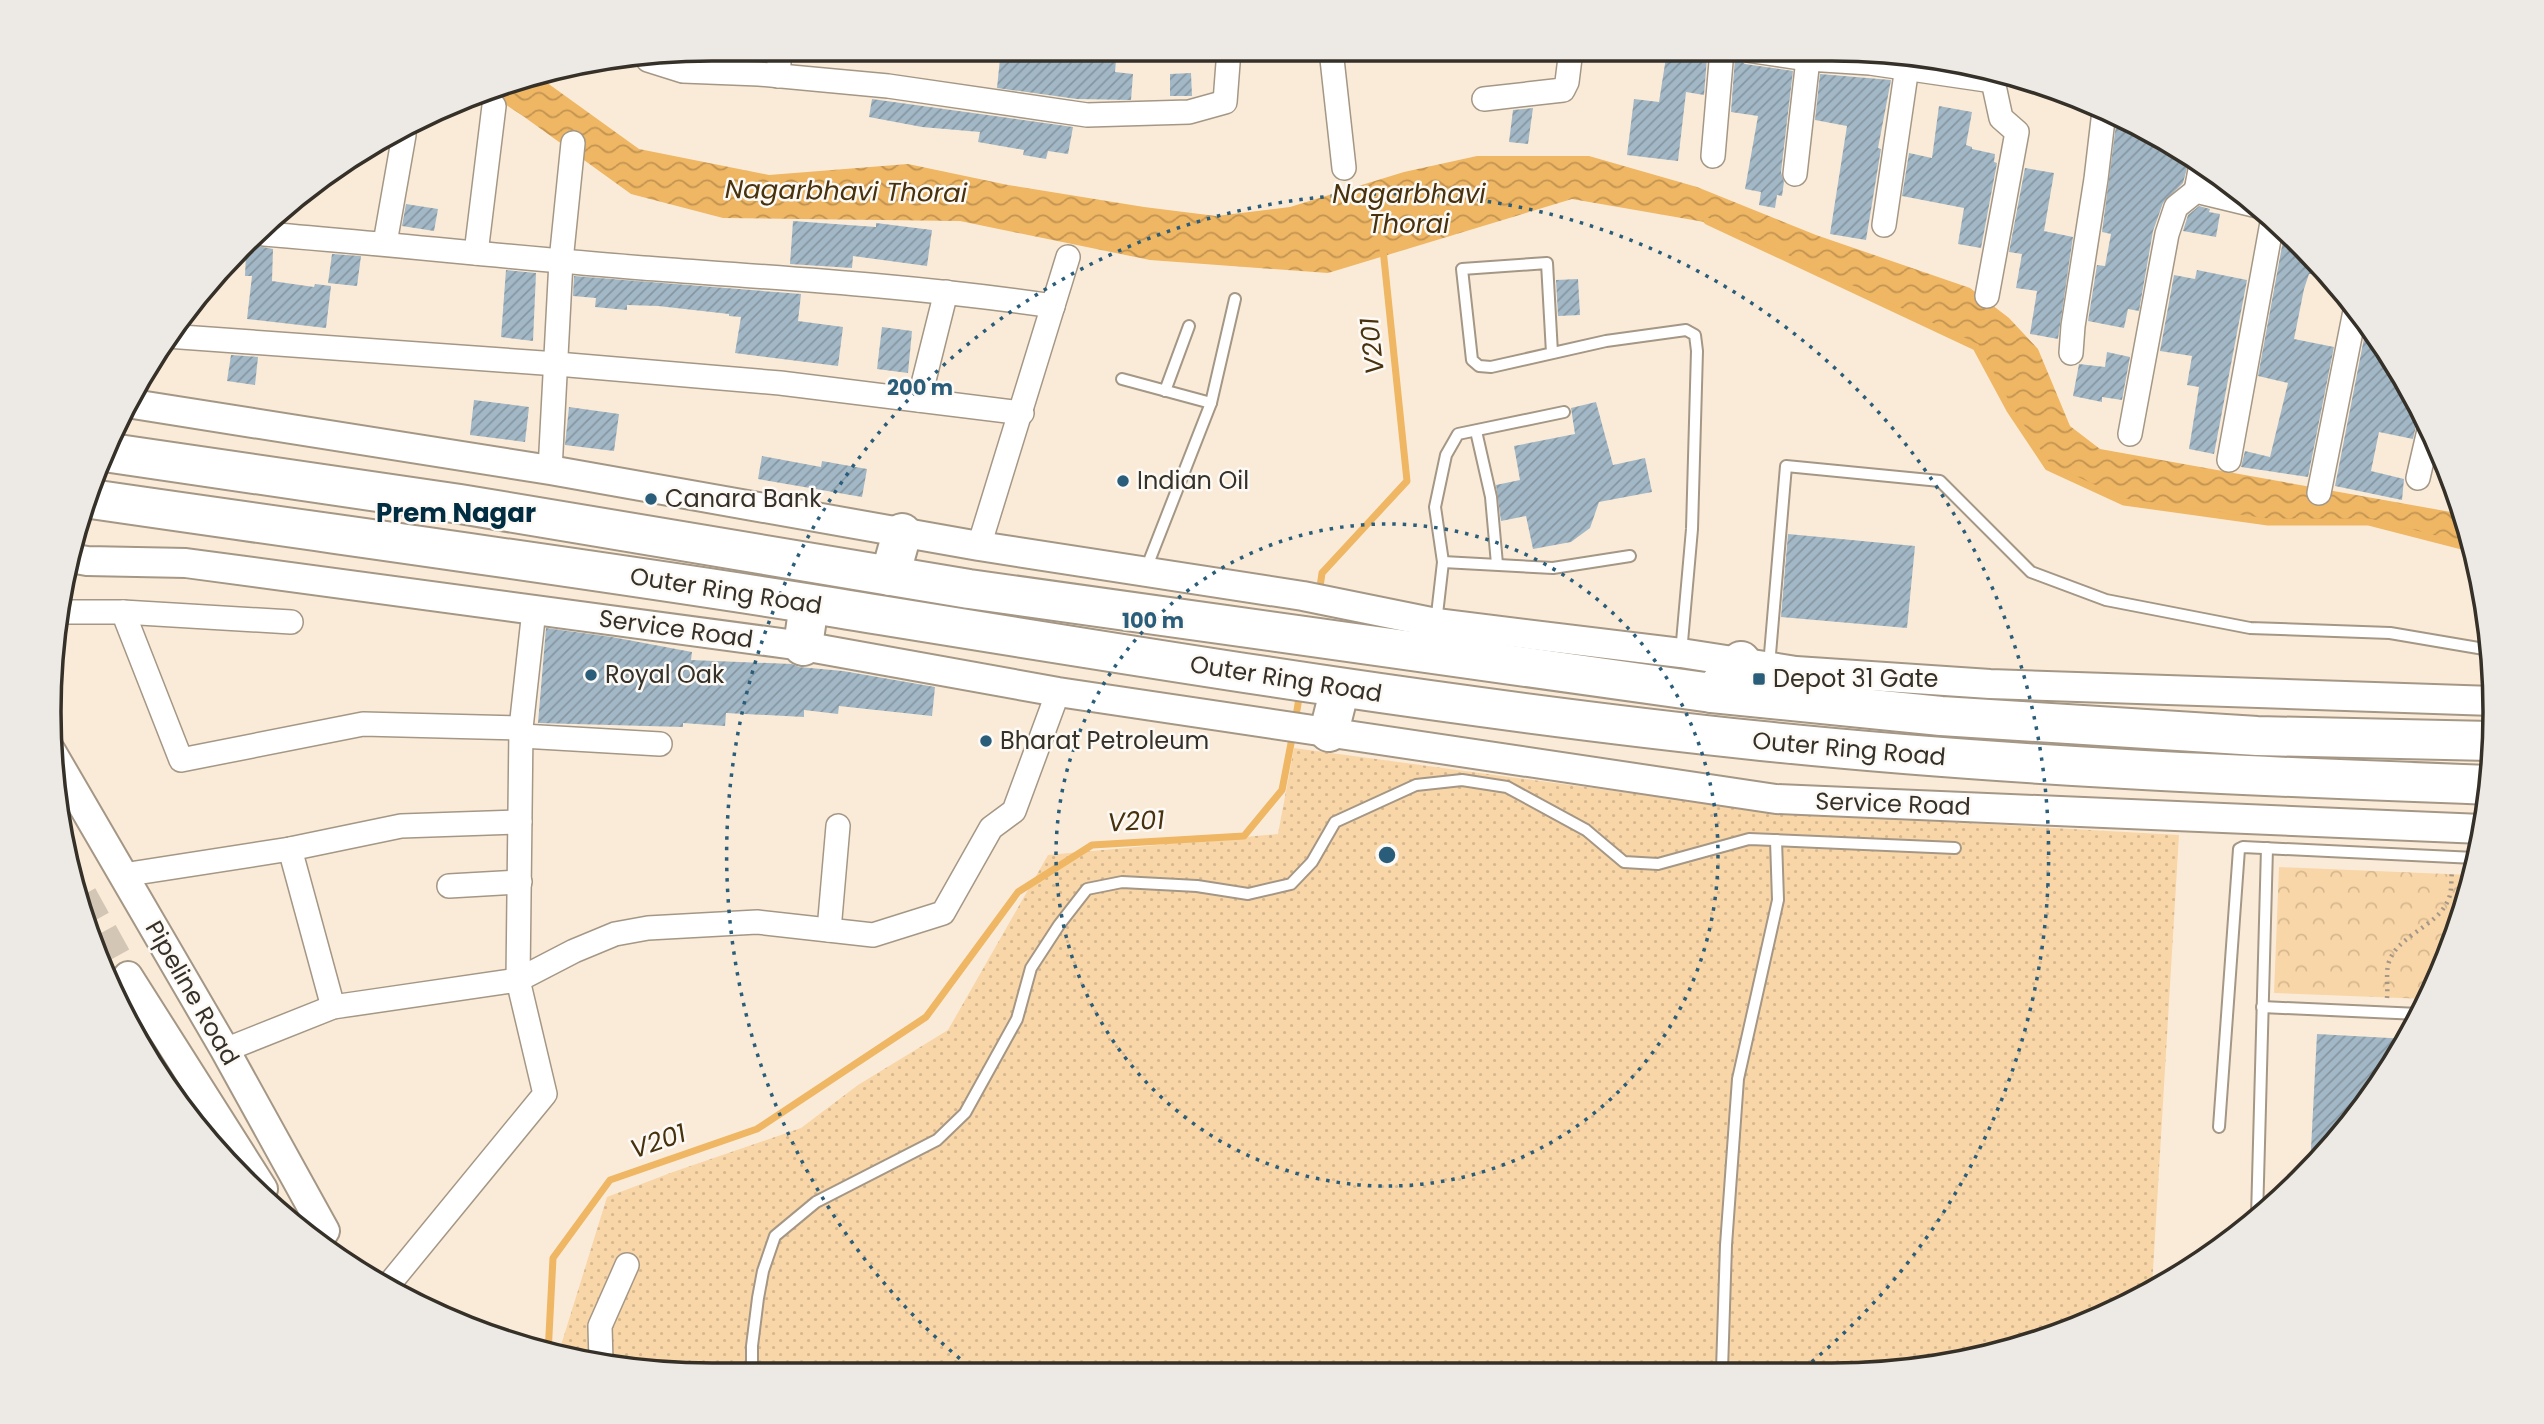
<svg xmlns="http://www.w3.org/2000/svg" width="2544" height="1424" font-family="Poppins,sans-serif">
  <defs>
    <pattern id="grass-dots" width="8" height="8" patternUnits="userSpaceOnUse" patternTransform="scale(1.75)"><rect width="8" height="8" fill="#f9d6a7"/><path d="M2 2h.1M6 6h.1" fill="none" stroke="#d6b890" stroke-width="1.8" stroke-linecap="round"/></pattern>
    <pattern id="forest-crowns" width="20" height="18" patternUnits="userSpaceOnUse" patternTransform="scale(1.75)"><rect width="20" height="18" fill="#f9d6a7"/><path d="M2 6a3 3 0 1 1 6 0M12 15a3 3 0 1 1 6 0" fill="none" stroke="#d6b890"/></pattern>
    <pattern id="water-waves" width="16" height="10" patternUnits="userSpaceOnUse" patternTransform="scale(1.75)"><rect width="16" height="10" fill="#efb663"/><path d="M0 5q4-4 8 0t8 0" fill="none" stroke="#c29452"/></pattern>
    <pattern id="building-hatch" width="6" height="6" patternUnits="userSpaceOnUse" patternTransform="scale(1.75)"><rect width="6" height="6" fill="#a3b8c6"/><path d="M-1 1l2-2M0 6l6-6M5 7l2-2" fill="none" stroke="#8696a1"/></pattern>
  </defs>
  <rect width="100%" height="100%" fill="#faebd8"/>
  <polygon fill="url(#grass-dots)" points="1294,748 1771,812 2179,835 2152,1287 2045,1340 1918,1369 669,1374 558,1355 607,1197 673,1172 801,1128 858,1085 948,1030 1048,855 1278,834"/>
  <polygon fill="url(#forest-crowns)" points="2279,867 2471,875 2460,925 2426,999 2274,993"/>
  <polygon fill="url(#water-waves)" points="539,77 639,149 769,175 908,164 1008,185 1144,207 1216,216 1290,207 1404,172 1477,156 1589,156 1697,187 1816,235 1970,288 2009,318 2038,349 2070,426 2100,449 2462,514 2474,549 2369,522 2268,522 2124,502 2048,467 2008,407 1976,347 1716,224 1572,199 1328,273 1150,260 960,221 723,218 631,194 523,116 485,91 499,84"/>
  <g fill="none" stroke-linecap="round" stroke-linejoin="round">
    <g stroke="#efb663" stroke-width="7">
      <polyline points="1707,221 1976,347 2010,410 2048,467 2124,502 2268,522 2369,522 2474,549"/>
      <polyline points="1319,594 1322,573 1407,481 1383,249"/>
      <polyline points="1295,722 1300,692"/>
      <polyline points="548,1354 553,1258 610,1180 757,1129 926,1017 1018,892 1092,845 1244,836 1282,790 1293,733"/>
    </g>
  </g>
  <g fill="url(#building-hatch)">
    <polygon points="1001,49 1117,49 1115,72 1133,74 1131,100 1077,99 997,88"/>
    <polygon points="1667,51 1707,58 1704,95 1686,92 1678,161 1627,155 1634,99 1659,102"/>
    <polygon points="1735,57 1745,64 1793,71 1781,172 1784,182 1782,196 1777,195 1775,208 1759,205 1761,192 1745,189 1758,116 1731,112"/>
    <polygon points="1191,73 1192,96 1170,96 1170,74"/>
    <polygon points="1820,74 1891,80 1878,148 1881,149 1866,240 1830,234 1847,126 1815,120"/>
    <polygon points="872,99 1073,127 1068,154 1048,151 1046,159 1023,155 1024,150 978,142 980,132 922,127 869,117"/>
    <polygon points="1939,106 1972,112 1966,145 1972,147 1972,149 1995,154 1994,162 1997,163 1981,248 1958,244 1964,208 1902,196 1909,153 1932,158"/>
    <polygon points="1533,108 1528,144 1509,142 1513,110"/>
    <polygon points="2117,117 2164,138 2190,157 2183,183 2163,203 2153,231 2139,311 2128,309 2124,328 2088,321 2097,265 2105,266 2111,234 2102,232"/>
    <polygon points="2025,168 2054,173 2044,231 2073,237 2058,339 2030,334 2037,291 2016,288 2022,254 2009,252"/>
    <polygon points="406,204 438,209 434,231 402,226"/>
    <polygon points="2199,206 2210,209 2209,212 2220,214 2216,237 2183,231 2188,215"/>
    <polygon points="793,221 876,227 876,223 932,230 927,266 853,256 852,268 790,264"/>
    <polygon points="2285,230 2314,262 2312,274 2309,274 2304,289 2294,339 2334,347 2308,477 2241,467 2245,451 2270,457 2288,383 2258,376"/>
    <polygon points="253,245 273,249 272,281 314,287 315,284 331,286 326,328 247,319 252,276 245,276 246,253"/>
    <polygon points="332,254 361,256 357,286 328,283"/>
    <polygon points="506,270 536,273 533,341 501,337"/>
    <polygon points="2197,270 2247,280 2214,454 2189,449 2199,387 2187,385 2192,356 2160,351 2174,275 2195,279"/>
    <polygon points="574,276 801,294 798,321 843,327 838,366 735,353 741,317 729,316 729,314 658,306 627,305 627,310 595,307 596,298 573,296"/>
    <polygon points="1578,279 1580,315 1558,316 1556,280"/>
    <polygon points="2367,323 2424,414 2417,422 2413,439 2379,432 2371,471 2404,479 2402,500 2335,486"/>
    <polygon points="882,327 912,331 908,373 877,369"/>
    <polygon points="2107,352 2130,357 2122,400 2102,397 2102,402 2073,396 2079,364 2105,367"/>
    <polygon points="231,355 258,357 255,385 227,381"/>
    <polygon points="474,400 529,407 525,442 470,435"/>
    <polygon points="1596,402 1613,465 1645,458 1652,492 1599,502 1590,528 1571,542 1533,549 1526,516 1501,521 1496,485 1520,480 1514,446 1575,434 1571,408"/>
    <polygon points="569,407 619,414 614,451 565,445"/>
    <polygon points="762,456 821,467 822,461 867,469 862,497 758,479"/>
    <polygon points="1788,534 1915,546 1907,628 1781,617"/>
    <polygon points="546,628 612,637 692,652 691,660 792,664 799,667 843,671 935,687 932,716 839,706 838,714 804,710 804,717 726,713 725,726 683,723 683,727 538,723"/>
    <polygon points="2317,1034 2408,1039 2310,1168"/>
  </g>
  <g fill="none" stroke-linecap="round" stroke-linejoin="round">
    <polyline stroke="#d3c6b5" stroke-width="28" stroke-dasharray="28 14" stroke-linecap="butt" points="83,895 128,976"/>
    <g stroke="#a59785" stroke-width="14">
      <g id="service">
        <polyline points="1552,353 1547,263 1462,269 1472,360 1479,366 1491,367 1606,341 1686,330 1695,335 1697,351 1692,529 1681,653"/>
        <polyline points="1122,379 1211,403"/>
        <polyline points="1165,391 1189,326"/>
        <polyline points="1476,431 1491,497 1497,564"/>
        <polyline points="1443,562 1553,568 1630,556"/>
        <polyline points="1146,569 1211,403 1235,299"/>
        <polyline points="1436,623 1443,562 1435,507 1446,455 1458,434 1564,412"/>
        <polyline points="1773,664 1770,654 1786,466 1940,481 2031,572 2106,600 2250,628 2390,633 2490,650"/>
        <polyline points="2262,1007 2419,1014"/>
        <polyline points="2219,1127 2239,849 2243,847 2475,858"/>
        <polyline points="2257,1217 2267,848"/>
        <polyline points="1722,1370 1726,1245 1738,1079 1778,900 1776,840"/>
        <polyline points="752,1373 752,1346 758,1298 763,1271 775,1236 816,1202 937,1140 965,1113 1017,1019 1031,968 1059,925 1087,889 1122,882 1197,886 1248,894 1291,884 1312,862 1335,822 1416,785 1462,780 1507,787 1586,830 1624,862 1658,864 1749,839 1955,848"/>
      </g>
    </g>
    <g stroke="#a59785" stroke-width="26">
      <g id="minor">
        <polyline points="1331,50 1344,168"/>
        <polyline points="1747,50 1808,59"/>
        <polyline points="648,60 683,71 759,74 888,86 1087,115 1189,112 1225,102 1229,50"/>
        <polyline points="778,76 780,49"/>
        <polyline points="1484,99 1563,90 1567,82 1571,50"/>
        <polyline points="1713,156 1722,50"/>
        <polyline points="1795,174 1808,59 1870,63 1993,81"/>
        <polyline points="2196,191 2201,165"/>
        <polyline points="1884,225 1907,67"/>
        <path d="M264 234C390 244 516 258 643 268 780 278 917 286 1053 306"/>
        <polyline points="385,243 404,135"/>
        <polyline points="476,253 494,106"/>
        <polyline points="1987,296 2017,132 2001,118 1993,81 1994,74"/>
        <polyline points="167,336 557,364 780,383 1022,413"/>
        <polyline points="2071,353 2073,326 2096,179 2104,111"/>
        <polyline points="919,400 946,292"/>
        <polyline points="2130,434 2167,234 2176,207 2196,191 2258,206"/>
        <polyline points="2229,460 2273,217"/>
        <polyline points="550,470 561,261 573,143"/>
        <polyline points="2418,478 2430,426"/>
        <polyline points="2319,493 2356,306"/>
        <polyline points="979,546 1068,257"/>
        <polyline points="65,612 123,612 181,760 363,724 521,728"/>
        <polyline points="123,612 291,622"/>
        <polyline points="522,736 660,744"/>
        <polyline points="290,849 333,1007"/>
        <polyline points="123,875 290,849 401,826 520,822"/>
        <polyline points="449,886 520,882"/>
        <polyline points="829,930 838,826"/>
        <polyline points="225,1050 333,1007 518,980 574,951 615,934 648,928 757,922 873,935 943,913 991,828 1014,811 1058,692"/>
        <polyline points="386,1288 545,1094 518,980 521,728 534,610"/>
        <polyline points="601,1362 600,1326 627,1265"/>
      </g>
    </g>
    <g stroke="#a59785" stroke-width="32">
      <g id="tertiary">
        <polyline points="133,404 550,470 979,546 1303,596 1436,623 1681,653 1796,671 1990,684 2493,701"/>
        <polyline points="70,558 87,561 186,563 803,646 1058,692 1776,799 2482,829"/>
        <polyline points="51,751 225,1050 325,1231 320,1237"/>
        <polyline points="128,976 263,1189"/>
      </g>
    </g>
    <g stroke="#a59785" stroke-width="42">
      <g id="trunk">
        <polyline points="111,453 460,504 969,589 1712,693 1941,716 2257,736 2491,741"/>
        <path d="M91 499C331 534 572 566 812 604 1128 655 1444 708 1762 741 2004 766 2247 776 2490 785"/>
        <polyline points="890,576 902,533"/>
        <polyline points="803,646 809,604"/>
        <polyline points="1712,693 1741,661"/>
        <polyline points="1329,732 1340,688"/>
      </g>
    </g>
    <path stroke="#a29789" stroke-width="4.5" stroke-dasharray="2 5" stroke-linecap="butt" d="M2387 998C2388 988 2386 975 2388 965 2396 934 2438 928 2449 898 2452 890 2451 879 2452 871"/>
    <use href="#service" stroke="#fff" stroke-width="10"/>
    <use href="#minor" stroke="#fff" stroke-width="23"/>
    <use href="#tertiary" stroke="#fff" stroke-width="28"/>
    <use href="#trunk" stroke="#fff" stroke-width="38"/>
  </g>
  <g fill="none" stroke="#295d7a" stroke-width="3.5" stroke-dasharray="3.5 7">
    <circle cx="1387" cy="855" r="331"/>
    <path d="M976 1372A661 661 0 1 1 1803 1369"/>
  </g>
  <g fill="#295d7a" stroke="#fdfaf6" stroke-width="2.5">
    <circle cx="1123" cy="481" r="7"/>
    <circle cx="651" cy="499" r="7"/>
    <circle cx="591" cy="675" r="7"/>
    <rect x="1752" y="672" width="14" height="14" rx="3.5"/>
    <circle cx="986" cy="741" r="7"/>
  </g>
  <g text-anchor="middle" stroke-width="5" stroke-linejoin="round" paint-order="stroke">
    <g font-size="24" fill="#353028" stroke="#fdfaf6" text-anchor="start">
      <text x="1137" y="489">Indian Oil</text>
      <text x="665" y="507">Canara Bank</text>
      <text x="605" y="683">Royal Oak</text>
      <text x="1773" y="687">Depot 31 Gate</text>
      <text x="1000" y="749">Bharat Petroleum</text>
    </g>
    <g font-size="24" fill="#353028" stroke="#fdfaf6">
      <text transform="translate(726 591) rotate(9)" y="8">Outer Ring Road</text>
      <text transform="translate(676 629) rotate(8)" y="8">Service Road</text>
      <text transform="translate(1286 679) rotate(9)" y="8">Outer Ring Road</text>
      <text transform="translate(1849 749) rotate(5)" y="8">Outer Ring Road</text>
      <text transform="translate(1893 804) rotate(2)" y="8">Service Road</text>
      <text transform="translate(192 993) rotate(60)" y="8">Pipeline Road</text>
    </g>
    <g font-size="26" font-style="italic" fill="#48310d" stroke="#fdfaf6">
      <text transform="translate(846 191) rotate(1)" y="9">Nagarbhavi Thorai</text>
      <text x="1409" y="203">Nagarbhavi<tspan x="1409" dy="30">Thorai</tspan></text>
      <text transform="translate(1372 346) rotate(-96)" y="9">V201</text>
      <text transform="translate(1136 821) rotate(-3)" y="9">V201</text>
      <text transform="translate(658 1141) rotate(-19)" y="9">V201</text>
    </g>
    <g font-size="26" font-weight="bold" fill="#002d42" stroke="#fdfaf6">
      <text x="456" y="522">Prem Nagar</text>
    </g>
  </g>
  <path d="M0 0H2544V1424H0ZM712 61H1832A651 651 0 0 1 2483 712V712A651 651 0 0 1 1832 1363H712A651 651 0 0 1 61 712V712A651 651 0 0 1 712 61Z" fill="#edeae6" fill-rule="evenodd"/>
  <path fill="none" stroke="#353028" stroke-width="3.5" d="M712 61H1832A651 651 0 0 1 2483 712V712A651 651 0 0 1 1832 1363H712A651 651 0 0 1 61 712V712A651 651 0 0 1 712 61Z"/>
  <circle cx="1387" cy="855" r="10" fill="#295d7a" stroke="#fdfaf6" stroke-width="3.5"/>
  <g font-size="21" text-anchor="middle" font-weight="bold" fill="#295d7a" stroke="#fdfaf6" stroke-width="5" stroke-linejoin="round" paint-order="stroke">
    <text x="920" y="395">200 m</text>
    <text x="1153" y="628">100 m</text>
  </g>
</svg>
